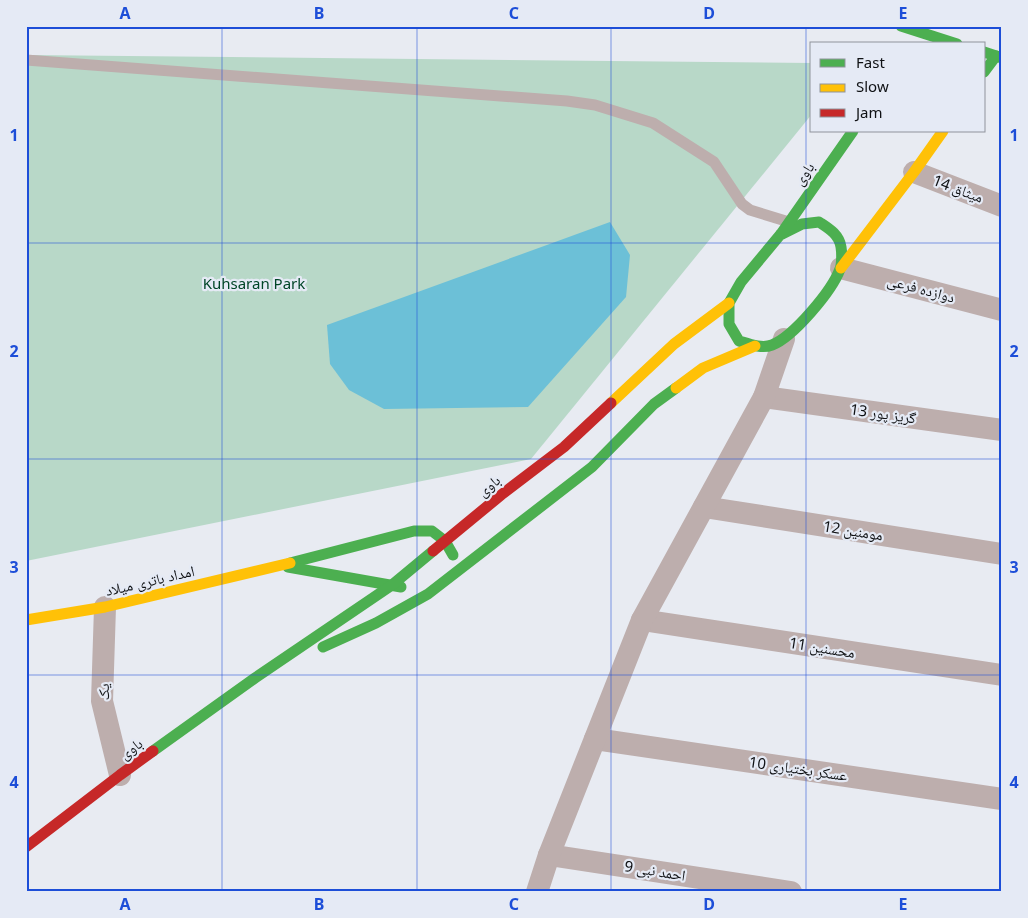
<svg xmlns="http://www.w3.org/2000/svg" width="1028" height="918" font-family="'Noto Sans','Noto Naskh Arabic',sans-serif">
  <rect width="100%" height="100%" fill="#e8ebf2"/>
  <polygon fill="#b8d8c8" points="26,55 812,63 812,114 531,459 26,561"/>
  <polygon fill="#6cc0d7" points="610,222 630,255 626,297 528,407 384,409 349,390 330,364 327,325"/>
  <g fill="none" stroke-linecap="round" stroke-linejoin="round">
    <polyline stroke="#bdaead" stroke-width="11" points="26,60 567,101 595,105 653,123 714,162 742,204 750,210 789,222"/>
    <g stroke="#bdaead" stroke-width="22">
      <polyline points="914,172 1002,206"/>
      <polyline points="841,268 1002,310"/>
      <polyline points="764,397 1002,430"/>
      <polyline points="704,507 1002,554"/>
      <polyline points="105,607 102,701 120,775"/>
      <polyline points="642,620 1002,675"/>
      <polyline points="595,739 1002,799"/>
      <polyline points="549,855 791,892"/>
      <polyline points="537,892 549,855 642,620 764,397 784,339"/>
    </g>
    <g stroke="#4caf50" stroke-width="11">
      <polyline points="901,26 957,44"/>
      <polyline points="984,52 1002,58"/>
      <polyline points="984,72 996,56"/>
      <path d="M819 222C828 228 839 234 841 247 842 253 842 264 840 269 832 291 793 337 772 345 762 349 749 344 739 341L729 324V303L741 282 780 235 802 224Z"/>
      <polyline points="781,234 853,131"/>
      <polyline points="290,563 414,531 432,531 445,541 453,555"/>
      <polyline points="288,567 401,587"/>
      <polyline points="323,647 376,623 428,594 592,467 654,404 676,388"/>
      <polyline points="153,751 255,678 392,585 433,551"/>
    </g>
    <g stroke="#ffc107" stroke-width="11">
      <polyline points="841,268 914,172 943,131"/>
      <polyline points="676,388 703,368 755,346"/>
      <polyline points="611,403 674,344 729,303"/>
      <polyline points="26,620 105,607 290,563"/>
    </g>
    <g stroke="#c62828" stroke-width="11">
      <polyline points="433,551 501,495 564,447 611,403"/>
      <polyline points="26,847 120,775 153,751"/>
    </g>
  </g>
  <path fill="none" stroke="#1d4ed8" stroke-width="1" stroke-opacity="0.55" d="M222 26V892M417 26V892M611 26V892M806 26V892M26 243H1002M26 459H1002M26 675H1002"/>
  <g text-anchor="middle" stroke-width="4.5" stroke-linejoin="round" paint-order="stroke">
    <g font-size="15" fill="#0f1114" stroke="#e5eaf5">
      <text transform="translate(804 174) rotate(-55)" y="5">باوی</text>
      <text transform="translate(958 189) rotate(21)" y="5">میثاق 14</text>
      <text transform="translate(921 289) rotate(15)" y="5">دوازده فرعی</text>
      <text transform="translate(883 414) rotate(8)" y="5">گریز پور 13</text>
      <text transform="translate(489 486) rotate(-39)" y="5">باوی</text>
      <text transform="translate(853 531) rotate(9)" y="5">مومنین 12</text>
      <text transform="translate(150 581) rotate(-13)" y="5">امداد باتری میلاد</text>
      <text transform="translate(822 648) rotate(9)" y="5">محسنین 11</text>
      <text transform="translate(104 692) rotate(-92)" y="5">یک</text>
      <text transform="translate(131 749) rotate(-36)" y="5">باوی</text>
      <text transform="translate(798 769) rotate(8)" y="5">عسکر بختیاری 10</text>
      <text transform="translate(655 871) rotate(9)" y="5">احمد نبی 9</text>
    </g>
    <g font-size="15" fill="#004627" stroke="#e5eaf5">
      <text x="254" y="289">Kuhsaran Park</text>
    </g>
  </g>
  <rect width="1028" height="918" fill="none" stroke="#e5eaf5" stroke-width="55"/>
  <rect x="810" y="42" width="175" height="90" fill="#e5eaf5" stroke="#8f939b"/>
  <rect x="820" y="59" width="25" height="8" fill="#4caf50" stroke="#8f939b"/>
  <text x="856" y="68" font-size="15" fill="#0f1114">Fast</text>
  <rect x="820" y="84" width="25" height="8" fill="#ffc107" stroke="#8f939b"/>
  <text x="856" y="92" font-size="15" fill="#0f1114">Slow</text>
  <rect x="820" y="109" width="25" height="8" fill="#c62828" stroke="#8f939b"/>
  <text x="856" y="118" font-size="15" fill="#0f1114">Jam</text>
  <rect x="28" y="28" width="972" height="862" fill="none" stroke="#1d4ed8" stroke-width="2"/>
  <g font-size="16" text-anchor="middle" font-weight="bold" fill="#1d4ed8">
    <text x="125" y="19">A</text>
    <text x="319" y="19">B</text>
    <text x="514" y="19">C</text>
    <text x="709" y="19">D</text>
    <text x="903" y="19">E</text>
    <text x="14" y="141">1</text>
    <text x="1014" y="141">1</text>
    <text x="14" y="357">2</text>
    <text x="1014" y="357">2</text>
    <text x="14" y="573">3</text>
    <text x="1014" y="573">3</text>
    <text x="14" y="788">4</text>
    <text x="1014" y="788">4</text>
    <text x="125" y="910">A</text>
    <text x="319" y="910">B</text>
    <text x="514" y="910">C</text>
    <text x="709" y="910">D</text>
    <text x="903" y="910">E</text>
  </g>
</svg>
